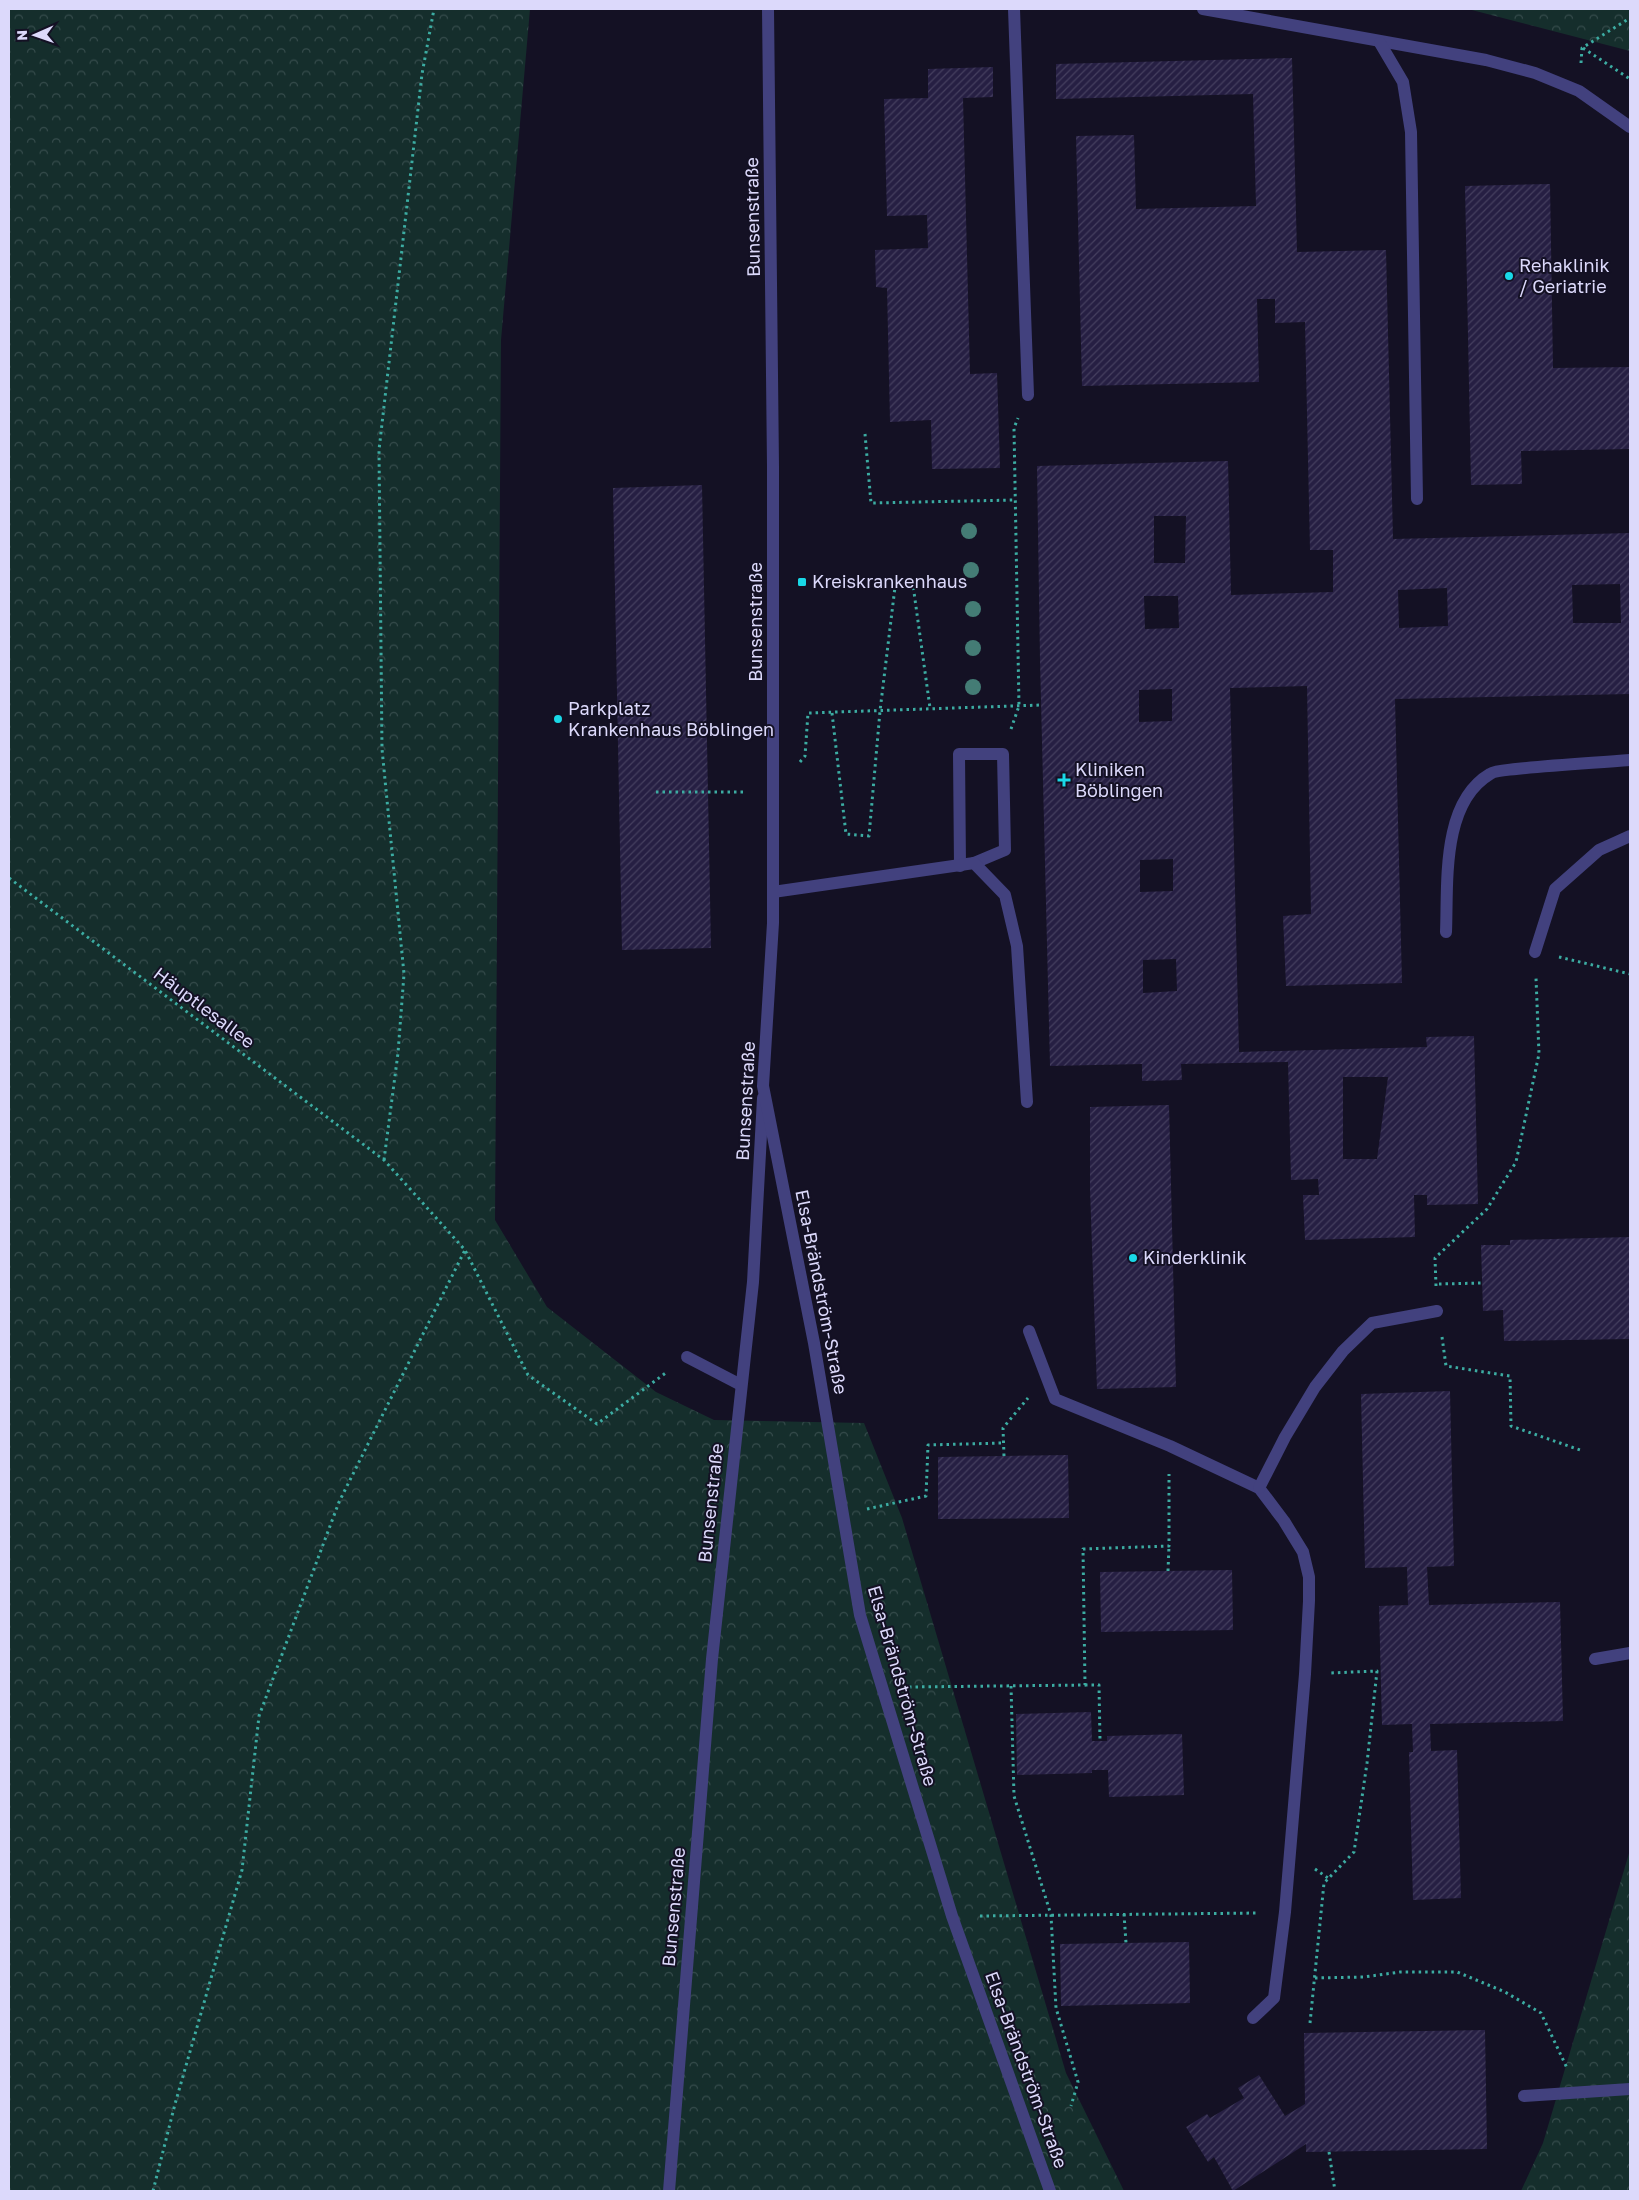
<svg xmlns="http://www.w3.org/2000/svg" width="1639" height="2200" font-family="'Golos Text',sans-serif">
  <defs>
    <pattern id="forest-crowns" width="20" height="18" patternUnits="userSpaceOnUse" patternTransform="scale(1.25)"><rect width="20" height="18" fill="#152e2c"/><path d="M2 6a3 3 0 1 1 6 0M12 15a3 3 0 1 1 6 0" fill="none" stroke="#364c4c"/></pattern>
    <pattern id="building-hatch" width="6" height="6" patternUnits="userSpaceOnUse" patternTransform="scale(1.25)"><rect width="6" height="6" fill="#261f43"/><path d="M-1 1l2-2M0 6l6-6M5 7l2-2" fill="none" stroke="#453f5f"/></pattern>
  </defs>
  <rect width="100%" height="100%" fill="#141124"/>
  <g fill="url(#forest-crowns)">
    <polygon points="9,9 530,9 501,340 495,1220 547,1307 656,1392 714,1420 864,1423 902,1518 1066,2073 1124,2191 9,2191"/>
    <polygon points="1468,9 1630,9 1630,51"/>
    <polygon points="1630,1850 1630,2191 1521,2191 1543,2143"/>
  </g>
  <g fill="url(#building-hatch)" fill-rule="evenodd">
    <path d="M1292 58 1297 252 1386 250 1393 539 1630 533V694L1395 699 1402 983 1286 986 1283 916 1311 914 1307 686 1230 688 1239 1052 1427 1047 1426 1037 1474 1036 1478 1204 1427 1205V1195H1414L1415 1237 1305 1240 1303 1195H1319L1318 1179 1291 1180 1288 1062 1181 1064 1182 1080 1142 1081V1064L1050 1066 1040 660 1037 466 1228 461 1231 595 1333 592V550H1310L1305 322 1275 323V299H1257L1259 382 1082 386 1076 136 1134 135 1136 209 1256 206 1253 94 1056 99V64ZM1154 516H1186L1185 563H1154ZM1620 584 1621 623H1573L1572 585ZM1447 588 1448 626 1399 628 1398 590ZM1144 596H1178L1179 628 1145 629ZM1172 689V721L1139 722V690ZM1173 859V891L1140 892V860ZM1176 959 1177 991 1143 993V960ZM1343 1077H1388L1377 1159H1343Z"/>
    <polygon points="993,67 993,97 963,98 970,374 997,373 1000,468 932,469 931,420 890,422 887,288 876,287 875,250 928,248 927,215 887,216 884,99 928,98 928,69"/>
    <polygon points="1550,184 1553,368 1630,367 1630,449 1521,451 1522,484 1471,485 1465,186"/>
    <polygon points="702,485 711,948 622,950 613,488"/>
    <polygon points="1169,1105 1176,1387 1097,1389 1090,1189 1090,1107"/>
    <polygon points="1630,1237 1630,1339 1504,1341 1503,1310 1483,1311 1481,1245 1510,1245 1510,1240"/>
    <polygon points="1450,1391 1454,1566 1427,1567 1429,1605 1560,1602 1563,1721 1430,1724 1431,1751 1457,1750 1461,1898 1413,1900 1409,1752 1413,1752 1412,1724 1382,1725 1379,1606 1408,1605 1407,1567 1365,1568 1361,1394"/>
    <polygon points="1068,1455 1069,1518 938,1519 938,1457"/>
    <polygon points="1232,1570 1233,1630 1101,1632 1100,1572"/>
    <polygon points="1091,1712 1092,1741 1107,1741 1107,1736 1182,1734 1184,1795 1109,1797 1108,1770 1092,1770 1092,1773 1017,1775 1016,1714"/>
    <polygon points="1189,1942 1190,2003 1061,2006 1060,1944"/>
    <polygon points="1485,2030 1487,2149 1306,2152 1306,2144 1233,2191 1214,2157 1208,2162 1186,2127 1207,2114 1210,2118 1244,2098 1238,2088 1259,2075 1285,2116 1305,2104 1304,2033"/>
  </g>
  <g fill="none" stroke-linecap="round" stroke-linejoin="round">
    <g stroke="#3caca2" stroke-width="3" stroke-dasharray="2.5 4" stroke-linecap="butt">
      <polyline points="1583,48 1630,79"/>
      <polyline points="1581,63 1582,48 1630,18"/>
      <polyline points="865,434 871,503 1015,500"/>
      <polyline points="832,713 846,834 869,836 880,711 895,587 913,585 930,708"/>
      <polyline points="1011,729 1019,706 1014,428 1018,418"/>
      <polyline points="800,762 805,756 808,713 1041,705"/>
      <polyline points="656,792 747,792"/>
      <polyline points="9,878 384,1160 465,1250 528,1375 597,1424 667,1372"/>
      <polyline points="1559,957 1630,974"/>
      <polyline points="384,1160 398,1053 404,974 382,749 379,450 422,74 434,9"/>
      <polyline points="1439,1284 1482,1283"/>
      <polyline points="1436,1286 1435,1258 1487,1209 1516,1162 1539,1054 1536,978"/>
      <polyline points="1442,1337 1446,1366 1510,1376 1511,1426 1583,1451"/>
      <polyline points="1004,1456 1003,1428 1028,1398"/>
      <polyline points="867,1509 926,1496 928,1445 1003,1443"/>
      <polyline points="1168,1571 1169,1546"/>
      <polyline points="1085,1685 1099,1685 1100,1741"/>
      <polyline points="1011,1686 1014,1796 1051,1915 1056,2008 1078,2082 1071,2106"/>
      <polyline points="909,1687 1085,1685 1083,1549 1169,1546 1169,1474"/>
      <polyline points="1315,1869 1328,1878"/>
      <polyline points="1124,1914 1126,1943"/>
      <polyline points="980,1916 1259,1913"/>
      <polyline points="1315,1978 1364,1977 1400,1972 1457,1972 1505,1992 1541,2013 1567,2068"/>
      <polyline points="1310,2023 1324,1883 1354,1852 1367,1763 1377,1671 1330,1673"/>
      <polyline points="1329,2152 1335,2191"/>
      <polyline points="153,2191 175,2104 242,1870 259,1716 339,1502 465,1250"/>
    </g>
    <g stroke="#42417e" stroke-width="12">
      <polyline points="1014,9 1028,395"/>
      <polyline points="1203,9 1486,60 1535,73 1579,91 1630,127"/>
      <polyline points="1380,43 1403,82 1411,132 1417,499"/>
      <path d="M1446 932C1448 883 1441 803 1490 774 1496 770 1509 770 1516 769 1554 765 1592 763 1630 760"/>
      <polyline points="1535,952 1555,889 1599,850 1630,836"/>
      <polyline points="1029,1331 1055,1399 1170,1446 1259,1488 1284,1521 1303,1552 1309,1577 1309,1601 1305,1674 1285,1912 1274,1998 1253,2018"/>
      <polyline points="687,1357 741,1385"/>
      <polyline points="1259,1488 1285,1437 1315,1387 1343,1351 1372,1323 1437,1311"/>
      <polyline points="1595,1659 1630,1653"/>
      <polyline points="1524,2096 1630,2089"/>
    </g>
    <g stroke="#42417e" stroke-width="12">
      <polyline points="960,866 959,754 1003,754 1005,850 974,863"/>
      <polyline points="773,892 974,863 1005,895 1017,946 1027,1102"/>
      <polyline points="669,2191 712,1659 753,1282 763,1098"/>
    </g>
    <polyline stroke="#42417e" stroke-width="12" points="768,9 773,466 773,923 763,1086 814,1343 860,1615 952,1916 1050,2191"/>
  </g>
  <g fill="#447c75">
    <circle cx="969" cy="531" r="8"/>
    <circle cx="971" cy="570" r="8"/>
    <circle cx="973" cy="609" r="8"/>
    <circle cx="973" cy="648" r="8"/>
    <circle cx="973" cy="687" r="8"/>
  </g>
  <g fill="#19d8e7" stroke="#141124" stroke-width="2">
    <circle cx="1509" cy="276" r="5"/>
    <rect x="797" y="577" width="10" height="10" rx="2.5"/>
    <circle cx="558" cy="719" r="5"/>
    <path d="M1061.5 772.5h5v5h5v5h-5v5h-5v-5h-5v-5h5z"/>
    <circle cx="1133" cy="1258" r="5"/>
  </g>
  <g text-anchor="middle" stroke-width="4" stroke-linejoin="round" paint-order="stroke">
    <g font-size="18" fill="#dcd9fb" stroke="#141124">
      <text transform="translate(753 217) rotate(-91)" y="6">Bunsenstraße</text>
      <text transform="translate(756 622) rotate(-90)" y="6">Bunsenstraße</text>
      <text transform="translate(204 1008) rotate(37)" y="6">Häuptlesallee</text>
      <text transform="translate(746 1101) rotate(-87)" y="6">Bunsenstraße</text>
      <text transform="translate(821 1292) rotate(79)" y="6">Elsa-Brändström-Straße</text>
      <text transform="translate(711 1503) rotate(-84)" y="6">Bunsenstraße</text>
      <text transform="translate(902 1686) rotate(74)" y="6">Elsa-Brändström-Straße</text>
      <text transform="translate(674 1907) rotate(-85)" y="6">Bunsenstraße</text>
      <text transform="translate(1026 2070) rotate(70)" y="6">Elsa-Brändström-Straße</text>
    </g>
    <g font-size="18" fill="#dcd9fb" stroke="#141124" text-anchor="start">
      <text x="1519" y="272">Rehaklinik<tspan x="1519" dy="21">/ Geriatrie</tspan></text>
      <text x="812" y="588">Kreiskrankenhaus</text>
      <text x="568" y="715">Parkplatz<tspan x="568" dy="21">Krankenhaus Böblingen</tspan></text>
      <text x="1075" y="776">Kliniken<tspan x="1075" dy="21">Böblingen</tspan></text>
      <text x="1143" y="1264">Kinderklinik</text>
    </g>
  </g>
  <rect width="1639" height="2200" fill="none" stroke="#dcd9fb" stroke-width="20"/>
  <g transform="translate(35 35) rotate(268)" stroke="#141124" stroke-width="4" paint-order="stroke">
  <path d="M0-4L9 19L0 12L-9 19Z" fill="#dcd9fb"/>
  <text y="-8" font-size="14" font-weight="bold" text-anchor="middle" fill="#dcd9fb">N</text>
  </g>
</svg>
